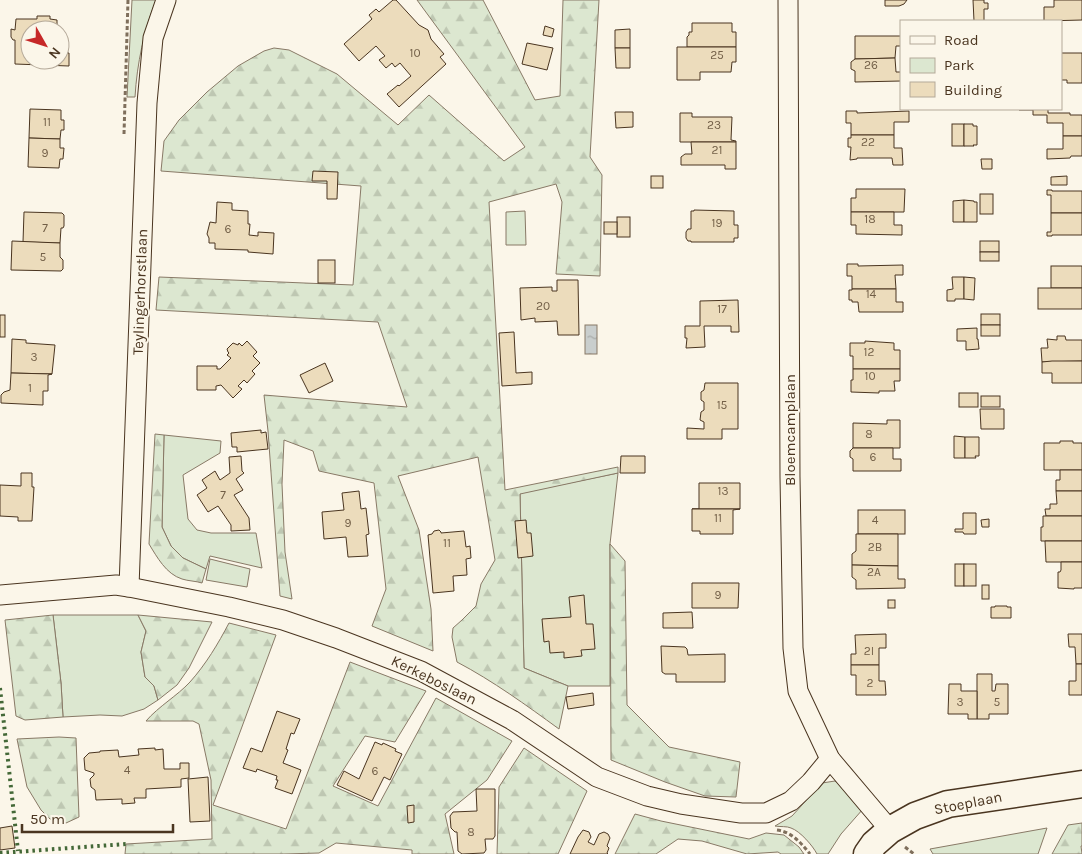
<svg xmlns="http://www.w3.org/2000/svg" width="1082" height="854" font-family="Karla,sans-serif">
  <defs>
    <pattern id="forest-firs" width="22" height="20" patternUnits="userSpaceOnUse" patternTransform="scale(1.25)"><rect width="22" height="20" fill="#dce7d0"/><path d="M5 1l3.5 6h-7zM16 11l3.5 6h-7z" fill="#bec7b2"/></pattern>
    <pattern id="water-ripples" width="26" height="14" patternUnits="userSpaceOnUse" patternTransform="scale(1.25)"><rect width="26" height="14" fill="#c9cecd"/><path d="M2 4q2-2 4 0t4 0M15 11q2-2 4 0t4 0" fill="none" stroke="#a5a8a6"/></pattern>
  </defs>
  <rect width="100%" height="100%" fill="#fbf6e9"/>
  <g fill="#dce7d0" stroke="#887966">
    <path d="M132 0H156C144 31 137 63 135 97H127Z"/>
    <polygon points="525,211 526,245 506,245 506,212"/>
    <polygon points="164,435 221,441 220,453 183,475 188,519 197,530 211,533 256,533 262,568 210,556 206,569 183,558 171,546 162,527"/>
    <polygon points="618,473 610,544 610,686 568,686 524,668 520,493"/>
    <polygon points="210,559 250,569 247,587 206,580"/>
    <polygon points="53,615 138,615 146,631 141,652 145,677 154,686 158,700 144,709 122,716 100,715 63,717 61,683"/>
    <path d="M835 781 845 786 863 809 841 834 828 854H817C813 846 800 831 791 828 787 826 780 827 775 826L792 816 822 783Z"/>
    <polygon points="1047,828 1038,854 933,854 930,849"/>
  </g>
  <g fill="url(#forest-firs)" stroke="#887966">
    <path d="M417 0H483L535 100 560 96 563 0H599L590 157 602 175 600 276 556 274 562 202 556 184 489 202 505 490 618 467V473L520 494 524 668 568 686 559 729C526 705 493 681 457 662L452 637 453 628 462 620 476 606 481 584 495 560 478 457 398 476 419 530 431 609 433 651 372 626 386 589 374 483 319 471 313 451 284 440 282 484 285 552 292 599 280 596 268 431 264 395 407 407 378 322 156 310 159 277 353 285 361 186 161 171 164 141 179 120 207 92 238 66 264 51 274 48 289 50 337 74 398 125 429 95 504 161 525 147Z"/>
    <path d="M155 434 164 435 162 527 171 546 183 558 206 569 202 583C196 581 188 581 182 579 166 574 157 557 149 544Z"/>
    <polygon points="610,544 625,561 627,705 669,747 740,762 736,797 705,796 665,782 611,760"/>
    <polygon points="53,615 61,683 63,717 25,720 16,716 5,620"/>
    <polygon points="138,615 212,622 189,668 177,685 158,700 154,686 145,677 141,652 146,631"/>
    <path d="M229 623 276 635 213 805 286 829 350 662 426 691 395 742 365 736 333 786 378 806 436 698 512 741 487 780 445 814 454 854H412V850L336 843 319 853 284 854H125L126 844 212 839 211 780 199 724 193 721H146C159 706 177 696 190 682 206 664 218 644 229 623Z"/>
    <polygon points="59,737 76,738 79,817 66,823 50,819 41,810 27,787 17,739"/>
    <polygon points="524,748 587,791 558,854 497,854 499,787"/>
    <polygon points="635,814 661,821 749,839 766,833 784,835 799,847 804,854 781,854 778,852 747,854 702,841 678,839 656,854 615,854"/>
    <polygon points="1082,823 1082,846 1081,846 1082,854 1052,854 1068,825"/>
  </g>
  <rect fill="url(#water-ripples)" stroke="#887966" x="585" y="325" width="12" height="29"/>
  <g fill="#ecdcbc" stroke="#4a3520">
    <polygon points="393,0 396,0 419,25 428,30 431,39 444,54 440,57 446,64 399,107 387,94 398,85 399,86 411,76 400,63 395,67 392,63 386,68 379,60 385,56 376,46 359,61 344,44 372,19 369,15 376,9 379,12"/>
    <polygon points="885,0 907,0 904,4 899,6 885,6"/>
    <polygon points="973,0 984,0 984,3 988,3 988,9 984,9 984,21 974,21"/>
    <polygon points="1054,0 1082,0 1082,20 1044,21 1044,7 1054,7"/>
    <polygon points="37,16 50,16 50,19 57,20 57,30 30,30 30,60 60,60 60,52 69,53 69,66 15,64 15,40 13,40 11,37 11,29 15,30 16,19 37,19"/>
    <polygon points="692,23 732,23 732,32 736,32 736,47 687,47 687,37 689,35 689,32 692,32"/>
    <polygon points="545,26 554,29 552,37 543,35"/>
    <polygon points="630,29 630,48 615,48 615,30"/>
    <polygon points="855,36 901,36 901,46 896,46 895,58 855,59"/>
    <polygon points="527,43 553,48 547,70 522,64"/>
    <polygon points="677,47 736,47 736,62 732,62 731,72 700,72 700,80 677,80"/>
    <polygon points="615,48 630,48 630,68 616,68"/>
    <polygon points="1061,53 1082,53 1082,83 1067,83 1067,80 1061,80"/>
    <polygon points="895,58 896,72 901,72 901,81 855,82 855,71 851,69 851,62 855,59"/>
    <polygon points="30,109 61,110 61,120 64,120 64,130 61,130 60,139 29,138"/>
    <polygon points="1019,109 1048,109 1048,113 1070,113 1070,115 1082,115 1082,136 1063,136 1063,123 1047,123 1047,115 1033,115 1033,110 1019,110"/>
    <polygon points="846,111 857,111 857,113 909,111 909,122 894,122 894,135 851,135 851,123 846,123"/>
    <polygon points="615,112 633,112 633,127 616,128"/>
    <polygon points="680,113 692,113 692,117 732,117 731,140 736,141 736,142 680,142"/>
    <rect x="952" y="124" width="12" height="22"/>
    <polygon points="964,124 973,124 973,126 977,126 977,145 973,145 974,146 964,146"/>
    <polygon points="851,135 894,135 894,148 902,148 903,165 893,165 892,158 857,158 857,159 850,160 851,147 848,147 848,138 851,138"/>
    <polygon points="1063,136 1082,136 1082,156 1071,156 1070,158 1047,159 1047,149 1063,149"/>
    <polygon points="29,138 60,139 60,148 64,148 63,159 60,159 59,168 28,167"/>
    <polygon points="691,142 736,142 736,169 725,169 725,165 681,165 681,157 685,154 692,154"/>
    <polygon points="981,159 992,159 992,169 982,169"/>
    <polygon points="313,171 338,172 337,199 327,199 327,181 312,181"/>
    <rect x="651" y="176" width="12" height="12"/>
    <polygon points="1067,176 1067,185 1051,185 1051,177"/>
    <polygon points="856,189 905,189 904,212 851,212 851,198 856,198"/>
    <polygon points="1047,190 1052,190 1052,191 1082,191 1082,213 1051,213 1051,195 1047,195"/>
    <rect x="980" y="194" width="13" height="20"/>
    <polygon points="964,200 964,222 953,222 953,201"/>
    <polygon points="964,200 974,201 974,202 977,202 977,222 964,222"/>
    <polygon points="217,202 232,203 232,210 248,211 248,224 250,224 249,235 258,236 258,232 274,233 273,254 248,252 248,250 215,249 215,243 209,243 209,238 207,234 210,222 216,223"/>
    <polygon points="694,210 734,211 734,225 738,225 738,238 734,238 734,242 691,242 691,241 688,241 686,238 686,232 688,229 691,229 691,211 694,211"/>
    <polygon points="24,212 62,213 64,215 64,226 63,228 61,228 60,243 23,242"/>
    <polygon points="851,212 894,212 894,225 902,225 902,235 856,234 856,225 851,225"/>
    <polygon points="1051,213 1082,213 1082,235 1052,235 1052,236 1047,236 1047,232 1051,232"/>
    <rect x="617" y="217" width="13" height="20"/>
    <rect x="604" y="222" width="13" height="12"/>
    <polygon points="12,241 60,243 60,257 63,260 63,269 61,271 11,270"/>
    <rect x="980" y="241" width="19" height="11"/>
    <rect x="980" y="252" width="19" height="9"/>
    <rect x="318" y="260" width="17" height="23"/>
    <polygon points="847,264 858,264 858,266 903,265 903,275 895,275 896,289 852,289 852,276 847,276"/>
    <rect x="1051" y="266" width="31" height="22"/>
    <polygon points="952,277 964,277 964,299 955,299 955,301 947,301 947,290 953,289"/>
    <polygon points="964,277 975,278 974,300 964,299"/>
    <polygon points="557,280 578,280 579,335 558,335 557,321 535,322 535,318 521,320 520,288 552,287 552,291 557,291"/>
    <rect x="1038" y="288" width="44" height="21"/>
    <polygon points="852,289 896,289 896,302 903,302 903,312 859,312 858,302 852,302 852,300 849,300 849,290 852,290"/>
    <polygon points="738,300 739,332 731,332 731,326 704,326 705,347 686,348 687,338 685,338 685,326 700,326 700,301"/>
    <rect x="981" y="314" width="19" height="11"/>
    <rect x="0" y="315" width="5" height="22"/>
    <rect x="981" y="325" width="19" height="11"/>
    <polygon points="977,328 977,339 978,339 979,349 966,350 966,341 957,341 957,329"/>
    <polygon points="514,332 516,373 532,372 532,384 502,386 499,333"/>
    <polygon points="1057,336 1065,336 1066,340 1082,340 1082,361 1042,362 1041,348 1048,348 1047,339 1057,340"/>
    <polygon points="12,339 26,340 26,343 55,345 52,374 11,373"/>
    <polygon points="247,341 257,352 253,356 260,363 252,371 255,374 247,383 244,380 238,386 242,389 233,398 221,385 216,386 216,390 197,390 197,366 217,366 217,369 220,369 231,358 227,355 229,353 228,352 227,349 233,343 238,345 239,343 242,346"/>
    <polygon points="865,341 894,343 894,350 900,350 900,369 853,369 853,356 850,356 850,343 865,343"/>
    <polygon points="1052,361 1082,361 1082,383 1052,383 1052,373 1042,373 1042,362"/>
    <polygon points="325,363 333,381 309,393 300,375"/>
    <polygon points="853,369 900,369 900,381 894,381 895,391 879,391 879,393 851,392 851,380 853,380"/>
    <polygon points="11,373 52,374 48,375 48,391 43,391 43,405 1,403 1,395 4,392 10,390"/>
    <polygon points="705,383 738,383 738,429 722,429 722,439 687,439 687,428 704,429 704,422 700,420 701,412 704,410 704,402 701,400 701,392 704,390"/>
    <rect x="959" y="393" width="19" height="14"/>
    <rect x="981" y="396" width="19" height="11"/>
    <polygon points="980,409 1004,409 1004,429 981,429"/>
    <polygon points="887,420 900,420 900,448 853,448 853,423 887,424"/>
    <polygon points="261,430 261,433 266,432 268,449 237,452 237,447 232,447 231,433"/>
    <polygon points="954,436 965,437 965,458 954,458"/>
    <polygon points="965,437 979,437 979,456 975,456 976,458 965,458"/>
    <polygon points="1060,441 1073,441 1073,443 1082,443 1082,470 1044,470 1044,443 1060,443"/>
    <polygon points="853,448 893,448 893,459 901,459 901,471 853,471 853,459 850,457 850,451"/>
    <polygon points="241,456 242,471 244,473 236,479 243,490 234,495 249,518 250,530 231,531 231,525 218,506 208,512 197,495 207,488 202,480 215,471 220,480 230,473 229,457"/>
    <polygon points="621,456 645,456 645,473 620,473"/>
    <polygon points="1060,470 1082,470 1082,491 1056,491 1056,480 1060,480"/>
    <polygon points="21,473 32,473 32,487 34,487 32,521 18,521 18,517 0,516 0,485 21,486"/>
    <polygon points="699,483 740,483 740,509 692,509 699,509"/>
    <polygon points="359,491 361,509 366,508 369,534 366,535 368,556 348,557 346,537 324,539 322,512 344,510 342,493"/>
    <polygon points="1056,491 1082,491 1082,516 1046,516 1045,509 1050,509 1050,504 1057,504"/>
    <polygon points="692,509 740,509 733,510 733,534 700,534 700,531 692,531"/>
    <rect x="858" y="510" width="47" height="24"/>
    <polygon points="963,513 976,513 976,534 964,534 963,532 955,532 955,529 963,529"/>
    <polygon points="1043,516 1082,516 1082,541 1041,541 1041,527 1043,527"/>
    <polygon points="989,519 989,527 982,527 981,520"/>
    <polygon points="526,520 527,533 531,533 533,556 518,558 515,521"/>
    <polygon points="439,530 441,532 441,533 464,531 466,547 470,546 471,558 466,559 467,575 453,576 454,591 433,593 428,535 432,534 434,531"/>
    <polygon points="856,534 898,534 898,566 852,565 852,554 856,551"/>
    <polygon points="1045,541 1082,541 1082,562 1046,562"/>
    <polygon points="1061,562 1082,562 1082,588 1074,588 1074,589 1058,588 1058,572 1060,572 1061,570"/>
    <rect x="955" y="564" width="9" height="22"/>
    <rect x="964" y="564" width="12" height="22"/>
    <polygon points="852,565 898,566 898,579 905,579 905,588 856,589 856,580 852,577"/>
    <polygon points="692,583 739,583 738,608 692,608"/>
    <rect x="982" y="585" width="7" height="14"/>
    <polygon points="584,595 586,624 593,624 595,649 581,650 582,656 564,658 564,652 550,653 549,641 544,642 542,619 571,617 569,597"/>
    <rect x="888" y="600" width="7" height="8"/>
    <polygon points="995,606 1007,606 1007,607 1011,607 1011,618 991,618 991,607 995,607"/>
    <polygon points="692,612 693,628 663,628 663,613"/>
    <polygon points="886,634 886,648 879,648 879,665 851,665 851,654 856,654 855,635"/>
    <polygon points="1068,634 1082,634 1082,664 1076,664 1075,647 1069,647"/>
    <polygon points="661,646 685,647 687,649 688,655 725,654 725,682 676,682 676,674 665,674 662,672"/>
    <polygon points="1076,664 1082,664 1082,695 1069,695 1069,681 1076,681"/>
    <polygon points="851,665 879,665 879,681 885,681 886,695 856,695 856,675 851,675"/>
    <polygon points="977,674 992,674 992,691 995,691 996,684 1008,684 1008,714 989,714 989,719 977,719"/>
    <polygon points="949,684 961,684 961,691 977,691 977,719 968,719 968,714 948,714"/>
    <polygon points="593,693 594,705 568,709 566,697"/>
    <polygon points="277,711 300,719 294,734 291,733 286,749 288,750 283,763 301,770 292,794 275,788 278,780 276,780 277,776 257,769 256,772 243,768 251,748 262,752"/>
    <polygon points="375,742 382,745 383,743 396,749 395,751 402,754 390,780 384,777 372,801 337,785 344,771 359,779"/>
    <polygon points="155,748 155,750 163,749 164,769 180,769 180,763 189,763 189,778 181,779 181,787 146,789 146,798 134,798 135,803 122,804 122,799 96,800 95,790 91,787 90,779 94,775 94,773 85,770 84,758 89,753 100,752 100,751 118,750 119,757 139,755 138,749"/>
    <polygon points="208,777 210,821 190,822 188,779"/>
    <polygon points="476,789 495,789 495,836 493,839 485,839 486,850 484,853 462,854 458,851 457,832 455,832 451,828 450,816 453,812 477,811"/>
    <polygon points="414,805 414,822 408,823 407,806"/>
    <polygon points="12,826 15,848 0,850 0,828"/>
    <polygon points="583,830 589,832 591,837 588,842 594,845 599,834 604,832 608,834 610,838 607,846 609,848 607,853 608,854 570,854 578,837"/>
  </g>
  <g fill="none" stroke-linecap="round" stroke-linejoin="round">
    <g stroke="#4a3520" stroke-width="21">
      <g id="street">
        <polyline points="788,0 790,477 793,648 798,691 830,759 890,830"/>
        <polyline points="129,587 147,103 153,38 166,0"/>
        <polyline points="0,595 116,585 129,587 229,607 283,620 336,638 421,671 512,720 597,777 647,796 681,804 741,813 766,813 791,801 811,782 830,759"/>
      </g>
    </g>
    <g stroke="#4a3520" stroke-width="29">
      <polyline id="secondary" points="867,854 874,844 890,830 915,816 948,804 1082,784"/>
    </g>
    <g stroke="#7f6f5c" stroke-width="3" stroke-dasharray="4 2.5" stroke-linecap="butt">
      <polyline points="124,134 128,0"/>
      <path d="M777 830C792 832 801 843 810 854"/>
      <polyline points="905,847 914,854"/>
    </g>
    <use href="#street" stroke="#fbf6e9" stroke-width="19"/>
    <use href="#secondary" stroke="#fbf6e9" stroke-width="26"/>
    <g stroke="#436837" stroke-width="4" stroke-dasharray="2.5 4" stroke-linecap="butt">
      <polyline points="0,688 18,851"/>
      <polyline points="0,853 126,844"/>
    </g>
  </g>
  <g text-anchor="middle" stroke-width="4" stroke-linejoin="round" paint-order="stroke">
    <g font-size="12" fill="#725f47">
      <text x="415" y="57">10</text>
      <text x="717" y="59">25</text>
      <text x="871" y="69">26</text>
      <text x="47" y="126">11</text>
      <text x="714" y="129">23</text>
      <text x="868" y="146">22</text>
      <text x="717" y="154">21</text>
      <text x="45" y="157">9</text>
      <text x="870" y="223">18</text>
      <text x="717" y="227">19</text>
      <text x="45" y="232">7</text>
      <text x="228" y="233">6</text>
      <text x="43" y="261">5</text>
      <text x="871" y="298">14</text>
      <text x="543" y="310">20</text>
      <text x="722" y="313">17</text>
      <text x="869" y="356">12</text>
      <text x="34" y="361">3</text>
      <text x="870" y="380">10</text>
      <text x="30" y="392">1</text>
      <text x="722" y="409">15</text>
      <text x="869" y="438">8</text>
      <text x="873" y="461">6</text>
      <text x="723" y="495">13</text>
      <text x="223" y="499">7</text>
      <text x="718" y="522">11</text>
      <text x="875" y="524">4</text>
      <text x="348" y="527">9</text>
      <text x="447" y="547">11</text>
      <text x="875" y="551">2B</text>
      <text x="874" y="576">2A</text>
      <text x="718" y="599">9</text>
      <text x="869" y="655">2I</text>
      <text x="870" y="687">2</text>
      <text x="960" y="706">3</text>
      <text x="997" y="706">5</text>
      <text x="127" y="774">4</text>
      <text x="375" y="775">6</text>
      <text x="471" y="836">8</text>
    </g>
    <g font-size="15" fill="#4a3520" stroke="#fbf6e9">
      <text transform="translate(140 292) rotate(-88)" y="5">Teylingerhorstlaan</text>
      <text transform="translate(790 430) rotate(-90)" y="5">Bloemcamplaan</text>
      <text transform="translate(434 680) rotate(26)" y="5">Kerkeboslaan</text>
      <text transform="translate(968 803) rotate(-11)" y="5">Stoeplaan</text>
    </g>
  </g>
  <rect x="900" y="20" width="162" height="90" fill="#fbf6e9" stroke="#b4a999"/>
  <rect x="910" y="36" width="25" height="8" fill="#fbf6e9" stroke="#b4a999"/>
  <text x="944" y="45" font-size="15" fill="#4a3520">Road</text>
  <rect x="910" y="58" width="25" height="15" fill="#dce7d0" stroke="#b4a999"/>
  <text x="944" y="70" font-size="15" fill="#4a3520">Park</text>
  <rect x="910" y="82" width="25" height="15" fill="#ecdcbc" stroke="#b4a999"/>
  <text x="944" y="95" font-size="15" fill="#4a3520">Building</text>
  <g transform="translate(45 45) rotate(129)"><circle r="24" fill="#fbf6e9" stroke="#b4a999"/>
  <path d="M0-4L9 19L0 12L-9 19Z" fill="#c62828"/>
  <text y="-8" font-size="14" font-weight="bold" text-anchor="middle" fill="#4a3520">N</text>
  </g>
  <path d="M22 824v8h151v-8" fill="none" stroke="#4a3520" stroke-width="2.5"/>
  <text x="30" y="824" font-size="15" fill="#4a3520" stroke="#fbf6e9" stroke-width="4" paint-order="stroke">50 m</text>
</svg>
